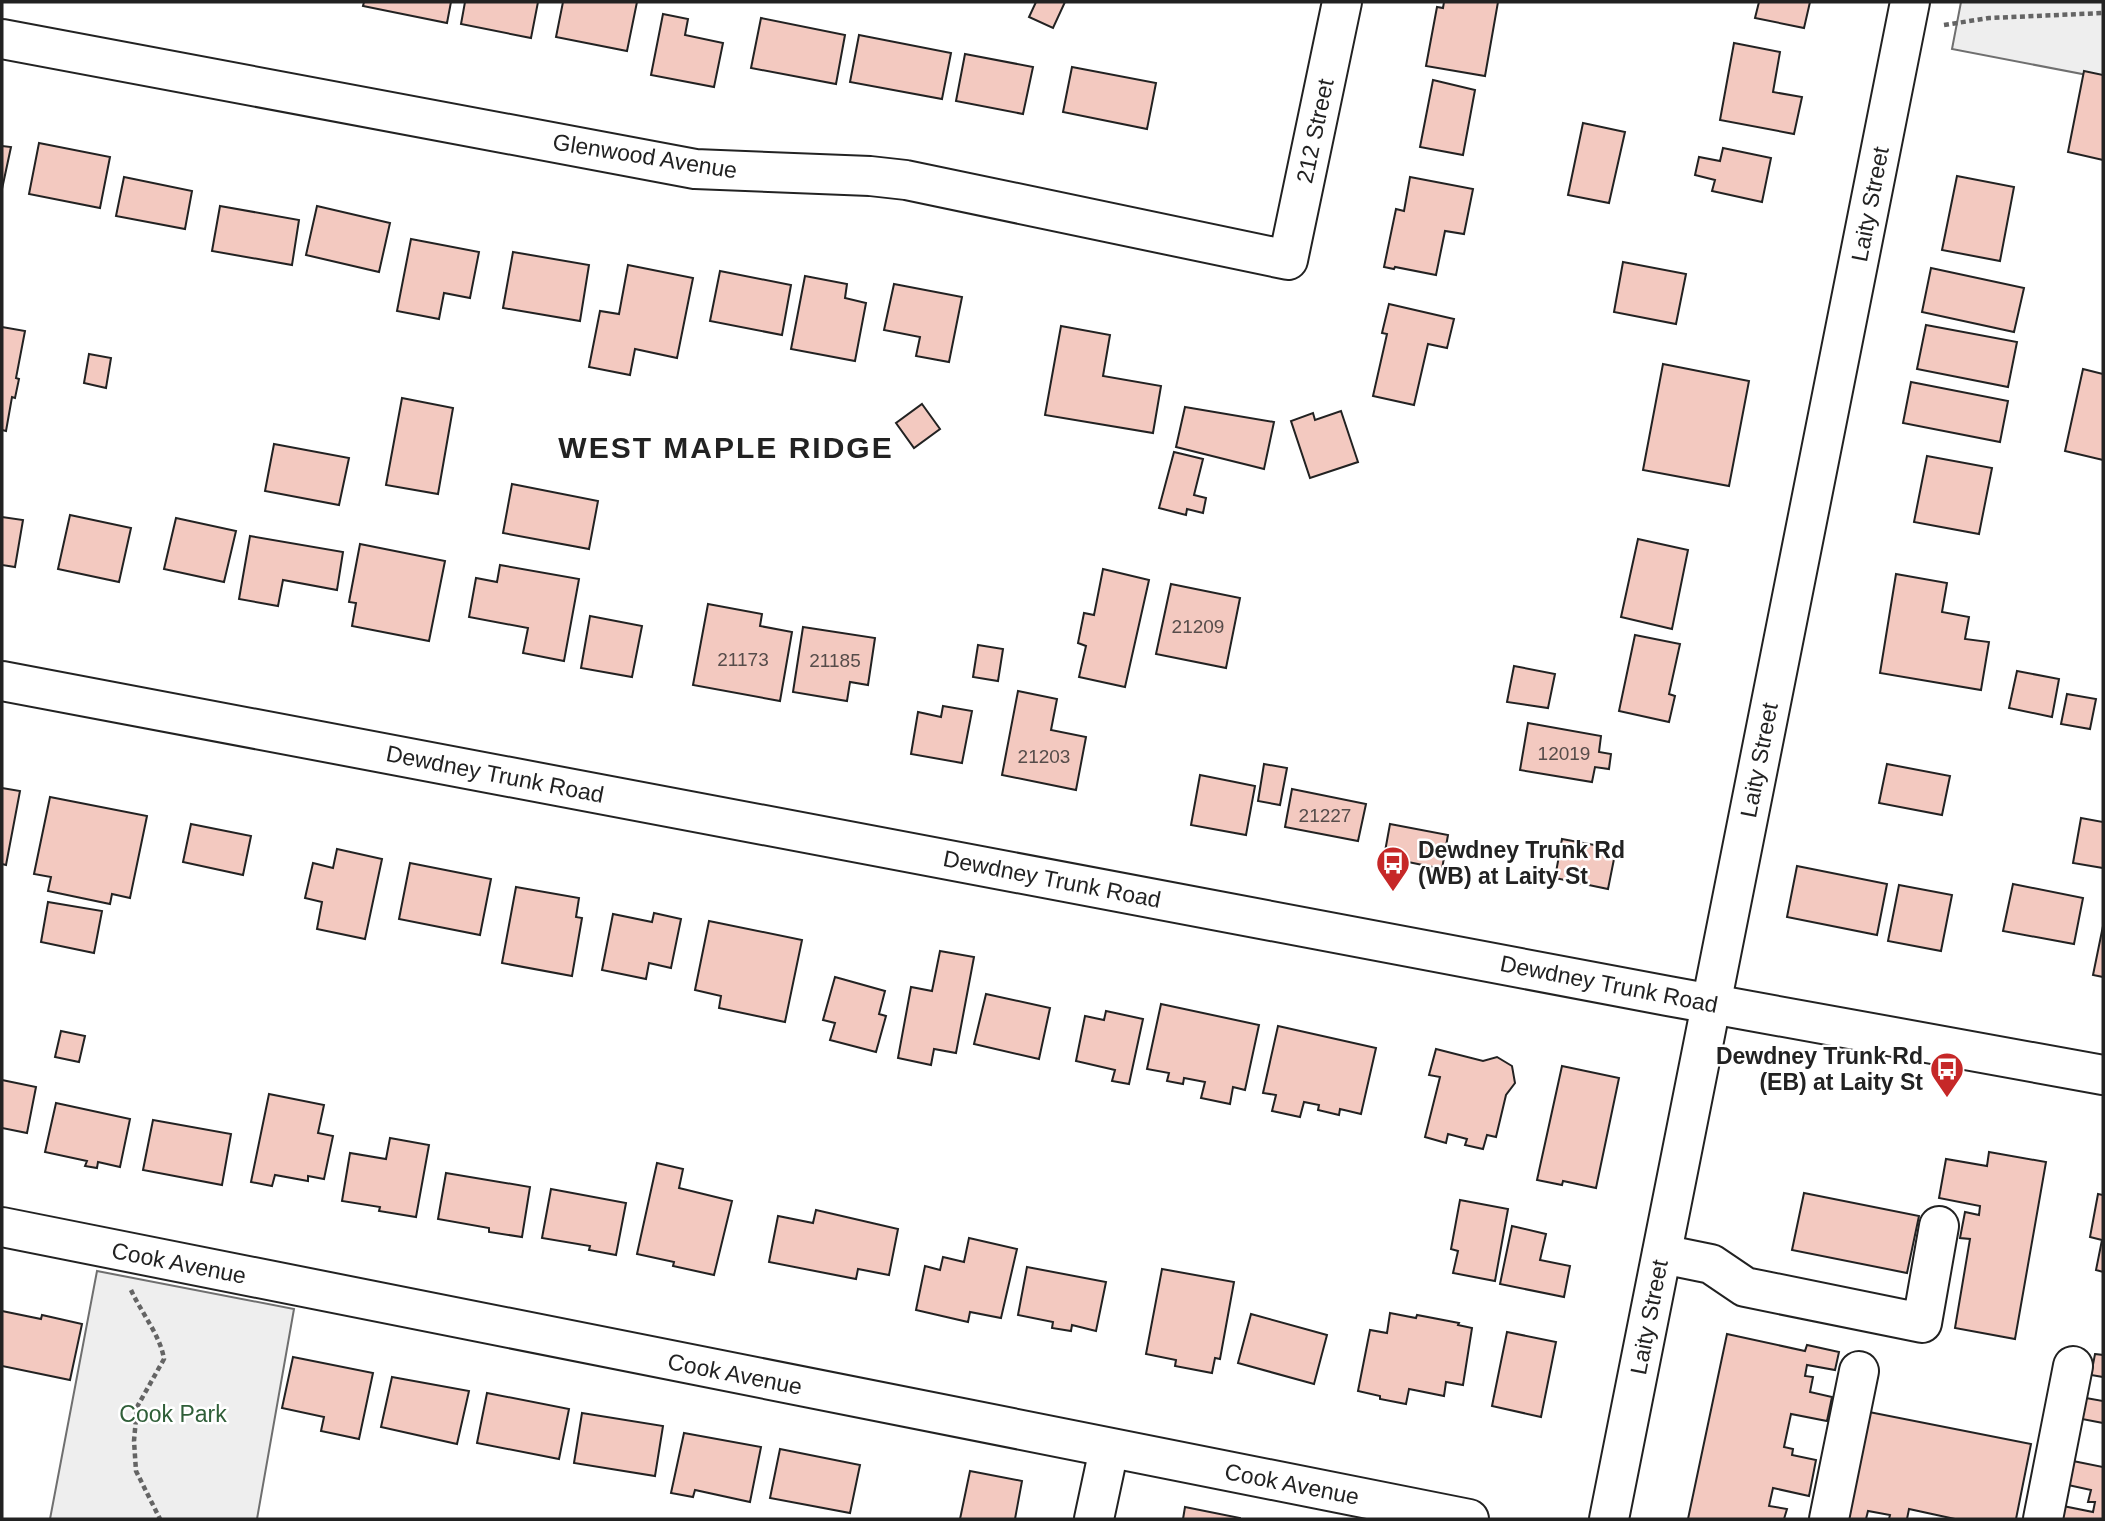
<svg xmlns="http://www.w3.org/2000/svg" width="2105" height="1521" font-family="Helvetica,sans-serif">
  <rect width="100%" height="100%" fill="#fff"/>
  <g fill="#eee" stroke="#6f6f6f" stroke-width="2">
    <polygon points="1961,2 2103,2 2103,78 1952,49"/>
    <polygon points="97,1271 294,1309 257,1519 50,1519"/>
  </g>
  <g fill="#f3c9c0" stroke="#222" stroke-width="2">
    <polygon points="364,2 451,2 447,23 363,6"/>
    <polygon points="465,2 538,2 531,38 461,24"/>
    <polygon points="563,2 637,2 627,51 556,37"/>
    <polygon points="1036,2 1065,2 1053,28 1029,17"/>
    <polygon points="1444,2 1498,2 1485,76 1426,66 1437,7 1443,8"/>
    <polygon points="1759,2 1810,2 1804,28 1755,18"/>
    <polygon points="663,14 688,19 685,35 723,43 714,87 651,75"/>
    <polygon points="761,18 845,35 836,84 751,68"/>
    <polygon points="859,35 951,53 942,99 850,82"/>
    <polygon points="1734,43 1780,52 1773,92 1802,97 1794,134 1720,120"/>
    <polygon points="965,54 1033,67 1023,114 956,101"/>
    <polygon points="1072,67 1156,83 1147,129 1063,112"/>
    <polygon points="2084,71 2103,75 2103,160 2068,152"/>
    <polygon points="1433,80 1475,90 1463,155 1420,147"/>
    <polygon points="1583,123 1625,132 1609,203 1568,195"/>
    <polygon points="39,143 110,157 100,208 29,194"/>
    <polygon points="2,146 11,147 2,189"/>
    <polygon points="1723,148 1771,158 1762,202 1712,191 1715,180 1695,175 1699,157 1720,161"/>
    <polygon points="1957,176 2014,187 2000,261 1942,250"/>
    <polygon points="124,177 192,191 185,229 116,216"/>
    <polygon points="1410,177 1473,189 1464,234 1445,231 1436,275 1395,267 1394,269 1384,267 1396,209 1404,211"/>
    <polygon points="220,206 299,220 292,265 212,251"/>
    <polygon points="317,206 390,223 379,272 306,255"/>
    <polygon points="411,239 479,252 470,298 444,293 439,319 397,311"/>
    <polygon points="513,252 589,265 580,321 503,308"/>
    <polygon points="1623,262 1686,274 1676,324 1614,312"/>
    <polygon points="628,265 693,278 677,358 635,349 630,375 589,367 600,311 619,314"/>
    <polygon points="1931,268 2024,288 2014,332 1922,312"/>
    <polygon points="720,271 791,285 782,335 710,321"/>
    <polygon points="805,276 847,284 845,298 866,303 855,361 791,349"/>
    <polygon points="894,284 962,297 949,362 916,356 920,337 884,330"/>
    <polygon points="1389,304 1454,319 1447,348 1428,344 1414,405 1373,396 1387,334 1382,333"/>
    <polygon points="1926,325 2017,342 2008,387 1917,369"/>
    <polygon points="1061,326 1110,335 1103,376 1161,386 1153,433 1045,415"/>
    <polygon points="2,327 25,331 16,378 19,379 15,398 12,397 6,431 2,430"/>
    <polygon points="89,354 111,358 106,388 84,383"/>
    <polygon points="1663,364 1749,381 1729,486 1643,470"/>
    <polygon points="2083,369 2103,374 2103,460 2065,451"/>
    <polygon points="1911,382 2008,401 2000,442 1903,423"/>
    <polygon points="402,398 453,408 438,494 386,485"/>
    <polygon points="922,404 940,429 914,448 896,423"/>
    <polygon points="1185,407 1274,422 1264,469 1176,447"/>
    <polygon points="1341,411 1358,462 1310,478 1291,421 1313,413 1315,420"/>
    <polygon points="274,444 349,458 339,505 265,491"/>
    <polygon points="1174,452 1203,459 1194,495 1206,498 1203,513 1187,509 1186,515 1159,508"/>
    <polygon points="1927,456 1992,468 1979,534 1914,522"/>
    <polygon points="512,484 598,501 589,549 503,533"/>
    <polygon points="70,515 131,528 119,582 58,569"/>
    <polygon points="2,517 23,520 15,567 2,565"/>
    <polygon points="176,518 236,531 224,582 164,569"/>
    <polygon points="250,536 343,552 337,590 283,580 278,606 239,599"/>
    <polygon points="1638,539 1688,550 1672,629 1621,617"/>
    <polygon points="360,544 445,561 429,641 352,626 356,603 349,602"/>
    <polygon points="500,565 579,579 564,661 523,653 528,628 469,617 476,578 497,582"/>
    <polygon points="1103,569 1149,580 1125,687 1079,677 1086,646 1078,643 1084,613 1094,615"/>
    <polygon points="1896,574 1947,583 1942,612 1969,617 1965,639 1989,642 1981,690 1880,673"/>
    <polygon points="1171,584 1240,598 1226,668 1156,654"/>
    <polygon points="708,604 762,614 760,626 792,632 780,701 693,685"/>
    <polygon points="590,616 642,626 632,677 581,668"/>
    <polygon points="803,627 875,638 868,685 850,682 847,701 793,692"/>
    <polygon points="1635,635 1680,644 1669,694 1675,696 1669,722 1619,711"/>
    <polygon points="978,645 1003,649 998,681 973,677"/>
    <polygon points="1514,666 1555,674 1548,708 1507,702"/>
    <polygon points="2017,671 2059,679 2052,717 2009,708"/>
    <polygon points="1018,691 1057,699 1051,730 1086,737 1076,790 1002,775"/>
    <polygon points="2067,694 2096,699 2090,729 2061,724"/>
    <polygon points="943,706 972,711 962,763 911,754 918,712 941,717"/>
    <polygon points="1528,723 1601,736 1599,752 1611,754 1609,769 1595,767 1592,782 1520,770"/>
    <polygon points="1264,764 1287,768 1280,805 1258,801"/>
    <polygon points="1887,764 1950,776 1942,815 1879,803"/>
    <polygon points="1200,775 1255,786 1246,835 1191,825"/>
    <polygon points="2,788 20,791 6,865 2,864"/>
    <polygon points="1292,789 1366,804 1358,841 1285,827"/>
    <polygon points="50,797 147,816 130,898 112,894 110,904 48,891 51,877 34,874"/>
    <polygon points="2081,818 2103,822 2103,868 2073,863"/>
    <polygon points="191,824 251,836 243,875 183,862"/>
    <polygon points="1390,824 1448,835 1442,869 1384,857"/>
    <polygon points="1562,839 1616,849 1608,889 1555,878"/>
    <polygon points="337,849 382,859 365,939 317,929 322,902 305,898 313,863 333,868"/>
    <polygon points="410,863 491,879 480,935 399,919"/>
    <polygon points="1797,866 1887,884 1877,935 1787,917"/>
    <polygon points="2013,884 2083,898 2074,944 2003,931"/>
    <polygon points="1899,885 1952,895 1941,951 1888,941"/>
    <polygon points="516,887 579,898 576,917 582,918 572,976 502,963"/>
    <polygon points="48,902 102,911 94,953 41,942"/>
    <polygon points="654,913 681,919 671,968 649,963 646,979 602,970 613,914 652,922"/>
    <polygon points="709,921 802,940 785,1022 719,1008 721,996 695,990"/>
    <polygon points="2103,926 2103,977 2093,975"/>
    <polygon points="940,951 974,957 956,1053 934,1049 931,1065 898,1058 911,987 932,991"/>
    <polygon points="835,977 885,991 879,1014 886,1016 876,1052 830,1040 835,1023 823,1020"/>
    <polygon points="986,994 1050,1008 1039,1059 974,1044"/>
    <polygon points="1161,1004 1259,1025 1245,1090 1233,1087 1230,1104 1201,1098 1205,1082 1184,1078 1183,1084 1167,1081 1169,1073 1147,1069"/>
    <polygon points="1106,1011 1143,1019 1129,1084 1112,1081 1115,1070 1076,1061 1085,1016 1104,1020"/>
    <polygon points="1278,1026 1376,1048 1361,1114 1340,1109 1339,1115 1318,1110 1319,1105 1304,1102 1300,1117 1272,1111 1276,1095 1263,1093"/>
    <polygon points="61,1031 85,1036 79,1062 55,1057"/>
    <polygon points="1436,1049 1483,1061 1497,1057 1512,1066 1515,1083 1506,1095 1496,1137 1487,1135 1483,1149 1465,1145 1467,1139 1448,1134 1446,1143 1425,1137 1440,1077 1429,1075"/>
    <polygon points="1562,1066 1619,1078 1596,1188 1563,1181 1562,1185 1537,1180"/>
    <polygon points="2,1080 36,1087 27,1133 2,1128"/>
    <polygon points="269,1094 324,1105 318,1133 333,1136 324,1179 308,1176 308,1181 275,1175 272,1186 251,1182"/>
    <polygon points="56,1103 130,1119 120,1167 98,1162 97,1168 85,1166 87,1161 45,1152"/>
    <polygon points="153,1120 231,1134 222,1185 143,1170"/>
    <polygon points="390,1138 429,1145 416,1217 379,1211 380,1207 342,1201 350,1153 386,1159"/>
    <polygon points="1989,1152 2046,1162 2015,1339 1955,1328 1970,1239 1960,1238 1965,1212 1979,1215 1980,1206 1939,1198 1946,1159 1987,1166"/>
    <polygon points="657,1163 683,1169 679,1188 732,1201 714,1275 673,1266 674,1262 637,1254"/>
    <polygon points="446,1173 530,1187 522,1237 489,1232 489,1228 438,1219"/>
    <polygon points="551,1189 626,1203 616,1255 589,1250 590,1246 542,1238"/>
    <polygon points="1804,1193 1919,1216 1907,1273 1792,1250"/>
    <polygon points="2098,1194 2103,1195 2103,1272 2096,1270 2102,1240 2090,1237"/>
    <polygon points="1460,1200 1508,1209 1495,1281 1453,1273 1458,1251 1451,1249"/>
    <polygon points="816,1210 898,1229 889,1275 858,1269 856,1279 769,1262 778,1216 813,1223"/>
    <polygon points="1512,1226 1546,1234 1540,1260 1570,1266 1564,1297 1500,1284"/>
    <polygon points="969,1238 1017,1249 1001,1318 970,1312 968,1322 916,1310 925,1266 940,1270 943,1257 964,1262"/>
    <polygon points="1027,1267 1106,1282 1096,1331 1072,1325 1071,1331 1052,1328 1053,1322 1018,1315"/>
    <polygon points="1162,1269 1234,1282 1220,1359 1215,1358 1212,1373 1175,1366 1176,1360 1146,1354"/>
    <polygon points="2,1311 41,1319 42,1315 82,1324 70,1380 2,1366"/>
    <polygon points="1390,1313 1416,1318 1417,1315 1459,1323 1458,1325 1472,1328 1463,1385 1446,1382 1444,1396 1409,1389 1406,1404 1380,1399 1380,1396 1358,1391 1370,1330 1387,1333"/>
    <polygon points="1251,1314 1327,1335 1314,1384 1238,1363"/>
    <polygon points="1507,1332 1556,1342 1541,1417 1492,1406"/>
    <polygon points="1727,1334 1805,1351 1807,1345 1839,1352 1835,1370 1807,1365 1805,1376 1813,1377 1810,1392 1832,1397 1827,1421 1791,1414 1784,1447 1793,1449 1792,1455 1816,1460 1809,1496 1773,1488 1769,1506 1787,1509 1784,1519 1688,1519"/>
    <polygon points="2095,1354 2103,1355 2103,1377 2091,1375"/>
    <polygon points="293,1357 373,1373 359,1439 321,1431 324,1417 282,1408"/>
    <polygon points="392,1377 469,1391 457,1444 381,1427"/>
    <polygon points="487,1393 569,1409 559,1459 477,1443"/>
    <polygon points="2086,1398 2103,1401 2103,1423 2082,1419"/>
    <polygon points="1864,1411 2031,1444 2016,1519 1955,1519 1909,1509 1907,1519 1889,1519 1890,1515 1868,1511 1866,1519 1843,1519"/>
    <polygon points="582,1413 663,1426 655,1476 574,1463"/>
    <polygon points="684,1433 761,1447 750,1502 695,1490 693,1497 671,1493"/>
    <polygon points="780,1449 860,1465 850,1513 770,1498"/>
    <polygon points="2073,1461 2103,1467 2103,1519 2061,1519 2063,1506 2093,1512 2095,1502 2088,1502 2091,1490 2068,1485"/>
    <polygon points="970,1471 1022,1481 1015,1519 960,1519"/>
    <polygon points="1185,1507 1240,1518 1240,1519 1183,1519"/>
  </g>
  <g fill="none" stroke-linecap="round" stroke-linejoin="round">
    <g stroke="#222" stroke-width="42">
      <g id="minor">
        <polyline points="2,39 695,169 870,176 906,180 1288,260 1342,2"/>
        <polyline points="2,1227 1469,1519"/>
        <polyline points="1662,1254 1711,1264 1745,1287 1922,1323 1939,1226"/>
        <polyline points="1094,1519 1109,1449"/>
        <polyline points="1609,1519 1910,2"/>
        <polyline points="1829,1519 1859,1371"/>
        <polyline points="2043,1519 2073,1366"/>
      </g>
    </g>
    <g stroke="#222" stroke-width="42">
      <polyline id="major" points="2,681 1668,996 2103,1075"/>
    </g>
    <g stroke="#646464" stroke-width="4.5" stroke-dasharray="5 3.5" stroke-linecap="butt">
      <polyline points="1944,25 1989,18 2103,13"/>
      <path d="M131 1290C142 1314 160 1335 164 1359L137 1407 134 1441 136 1471 160 1519"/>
    </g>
    <use href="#minor" stroke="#fff" stroke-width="38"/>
    <use href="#major" stroke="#fff" stroke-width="38"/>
  </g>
  <defs>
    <g id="bus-pin" transform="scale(1.75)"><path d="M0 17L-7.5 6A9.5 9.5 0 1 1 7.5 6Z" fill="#c62828" stroke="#fff"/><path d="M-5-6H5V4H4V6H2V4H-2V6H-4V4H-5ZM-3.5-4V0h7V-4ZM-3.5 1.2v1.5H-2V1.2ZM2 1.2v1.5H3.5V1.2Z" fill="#fff"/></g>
  </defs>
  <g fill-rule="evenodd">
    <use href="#bus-pin" x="1393" y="863"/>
    <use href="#bus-pin" x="1947" y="1069"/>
  </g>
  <g text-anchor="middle" stroke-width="5" stroke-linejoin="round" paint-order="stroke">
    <g font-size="19" fill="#564c4a">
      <text x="1198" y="633">21209</text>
      <text x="743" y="666">21173</text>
      <text x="835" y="667">21185</text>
      <text x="1564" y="760">12019</text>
      <text x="1044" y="763">21203</text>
      <text x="1325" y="822">21227</text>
    </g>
    <g font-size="23" fill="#222" stroke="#fff">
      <text transform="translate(1315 131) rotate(-78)" y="8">212 Street</text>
      <text transform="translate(645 156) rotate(9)" y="8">Glenwood Avenue</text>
      <text transform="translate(1870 204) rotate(-79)" y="8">Laity Street</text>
      <text transform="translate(1759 760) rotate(-79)" y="8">Laity Street</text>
      <text transform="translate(495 774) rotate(11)" y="8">Dewdney Trunk Road</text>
      <text transform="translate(1052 879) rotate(11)" y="8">Dewdney Trunk Road</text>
      <text transform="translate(1609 984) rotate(11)" y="8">Dewdney Trunk Road</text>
      <text transform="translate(179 1263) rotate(11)" y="8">Cook Avenue</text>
      <text transform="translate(1649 1317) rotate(-79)" y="8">Laity Street</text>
      <text transform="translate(735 1374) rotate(11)" y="8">Cook Avenue</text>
      <text transform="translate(1292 1484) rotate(11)" y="8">Cook Avenue</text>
    </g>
    <g font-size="23" font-weight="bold" fill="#222" stroke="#fff" text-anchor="start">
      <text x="1418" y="858">Dewdney Trunk Rd<tspan x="1418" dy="26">(WB) at Laity St</tspan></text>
      <text x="1923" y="1064" text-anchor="end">Dewdney Trunk Rd<tspan x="1923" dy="26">(EB) at Laity St</tspan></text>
    </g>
    <g font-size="23" fill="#2f5e38" stroke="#fff">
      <text x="173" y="1422">Cook Park</text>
    </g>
    <g font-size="30" font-weight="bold" letter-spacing="2" fill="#222" stroke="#fff">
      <text x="726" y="458">WEST MAPLE RIDGE</text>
    </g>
  </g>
  <rect width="2105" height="1521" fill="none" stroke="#222222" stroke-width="7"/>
</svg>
